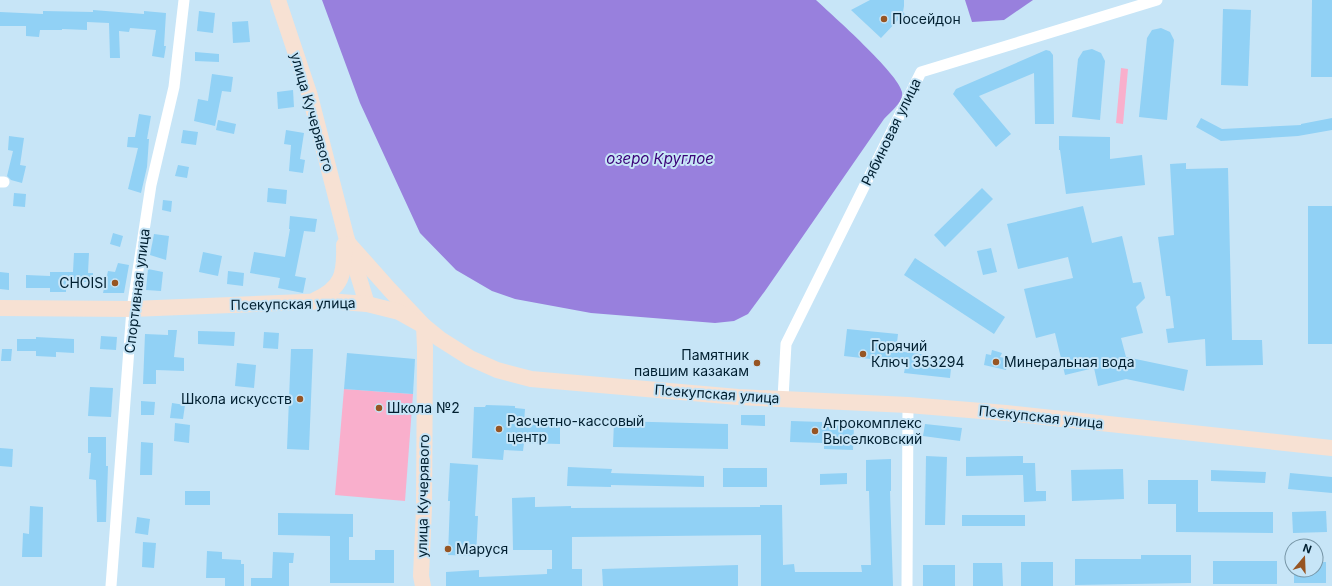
<svg xmlns="http://www.w3.org/2000/svg" width="1332" height="586" font-family="Inter,sans-serif">
  <rect width="100%" height="100%" fill="#c7e5f7"/>
  <g fill="#f9afcc">
    <polygon points="1121,68 1128,69 1123,124 1116,123"/>
    <polygon points="344,389 413,394 405,501 335,495"/>
  </g>
  <g fill="#9880dd">
    <path d="M322 0H816C832 15 899 74 902 92 904 102 890 112 884 119L765 291 748 314 734 321 715 323 591 313 515 299 492 291 456 270 420 233 360 103Z"/>
    <polygon points="965,0 1033,0 1004,20 972,22"/>
  </g>
  <g fill="#91d1f5">
    <polygon points="870,0 904,0 904,6 903,12 908,18 902,24 898,20 881,38 851,10"/>
    <polygon points="1312,0 1332,0 1332,77 1311,77"/>
    <polygon points="1223,9 1251,10 1248,86 1221,85"/>
    <polygon points="93,10 144,14 144,11 166,13 164,46 166,46 164,58 152,56 156,30 130,28 129,32 119,31 120,58 110,58 109,23 87,22 87,30 62,29 62,30 40,30 39,37 26,36 26,26 0,26 0,12 43,14 43,11 93,12"/>
    <polygon points="199,11 215,13 213,33 197,31"/>
    <polygon points="248,21 250,42 233,43 232,22"/>
    <polygon points="1161,28 1170,32 1174,40 1167,120 1139,117 1147,38 1152,30"/>
    <polygon points="1092,49 1101,53 1105,61 1100,120 1072,117 1078,59 1083,51"/>
    <polygon points="1046,50 1050,51 1053,55 1054,124 1035,124 1034,73 979,96 1011,134 996,147 953,94 956,89"/>
    <polygon points="195,52 219,54 219,62 195,61"/>
    <polygon points="212,74 233,77 231,92 222,91 215,126 194,121 198,99 208,101"/>
    <polygon points="293,90 294,107 278,109 277,92"/>
    <polygon points="139,114 151,116 147,139 149,139 147,167 141,193 128,189 138,148 127,147 128,137 135,137"/>
    <polygon points="1201,118 1222,129 1301,125 1301,124 1332,118 1332,130 1298,136 1221,141 1196,127"/>
    <polygon points="218,120 236,124 234,134 216,130"/>
    <polygon points="183,130 198,132 196,145 181,143"/>
    <polygon points="286,130 304,133 300,159 305,160 303,173 289,171 291,145 284,144"/>
    <polygon points="9,136 24,138 20,165 26,166 22,183 11,180 7,176 13,151 8,150"/>
    <polygon points="1059,136 1110,137 1110,159 1142,155 1145,185 1066,194 1060,150 1059,150"/>
    <polygon points="1186,163 1186,169 1228,168 1232,340 1262,340 1263,365 1206,366 1205,339 1168,343 1166,329 1174,328 1170,296 1166,296 1158,237 1174,235 1170,164"/>
    <polygon points="178,165 189,167 187,178 175,176"/>
    <polygon points="268,188 287,190 286,204 267,202"/>
    <polygon points="982,188 993,199 945,247 934,235"/>
    <polygon points="14,193 26,194 25,207 13,206"/>
    <polygon points="163,200 172,201 171,212 162,210"/>
    <polygon points="1083,206 1092,243 1122,236 1133,283 1141,282 1145,298 1136,307 1143,333 1121,338 1126,357 1188,370 1184,391 1126,379 1098,386 1094,368 1065,375 1055,333 1036,338 1024,289 1073,278 1068,257 1018,269 1007,224"/>
    <rect x="1308" y="206" width="24" height="138"/>
    <polygon points="290,216 317,219 315,232 304,231 295,276 306,278 303,293 278,288 280,278 250,273 254,252 285,257 290,229 289,229"/>
    <polygon points="113,233 123,236 120,247 110,244"/>
    <polygon points="154,234 169,236 166,260 150,255"/>
    <polygon points="991,248 997,272 983,275 977,251"/>
    <polygon points="203,252 222,256 218,276 199,272"/>
    <polygon points="74,253 89,253 88,273 93,273 93,282 66,282 66,292 50,292 50,288 26,288 26,275 50,276 50,272 73,272"/>
    <polygon points="915,258 1005,317 994,334 904,275"/>
    <polygon points="118,263 129,265 124,293 103,293 108,271 115,272"/>
    <polygon points="148,269 163,272 161,291 146,290"/>
    <polygon points="228,271 244,273 243,286 227,284"/>
    <polygon points="0,272 9,273 9,290 0,289"/>
    <polygon points="847,329 898,334 896,351 952,358 950,378 904,373 906,363 844,356"/>
    <polygon points="168,330 177,330 174,357 184,358 184,371 156,370 156,384 143,384 145,334 168,335"/>
    <polygon points="198,331 235,332 234,346 198,344"/>
    <polygon points="264,332 279,333 278,349 263,348"/>
    <polygon points="101,336 117,337 116,350 100,349"/>
    <polygon points="36,337 74,339 74,353 56,352 56,357 36,356 36,351 17,351 17,339 36,339"/>
    <polygon points="2,349 12,349 11,361 1,361"/>
    <polygon points="291,349 313,349 309,450 287,449"/>
    <polygon points="992,350 1002,353 1000,357 1009,359 1006,370 984,365 986,354 991,355"/>
    <polygon points="347,353 415,359 413,394 344,389"/>
    <polygon points="237,363 256,365 254,388 235,386"/>
    <polygon points="90,387 113,388 111,417 88,416"/>
    <polygon points="141,401 155,402 154,415 141,415"/>
    <polygon points="172,403 185,405 183,419 170,418"/>
    <polygon points="486,405 515,406 515,408 525,409 524,423 560,424 560,444 524,443 523,451 504,450 503,460 472,458 474,407 485,407"/>
    <polygon points="741,415 765,415 765,426 741,425"/>
    <polygon points="614,421 728,424 728,449 613,447"/>
    <polygon points="791,421 822,422 822,425 854,426 853,450 824,449 824,443 790,442"/>
    <polygon points="175,423 190,425 189,443 174,441"/>
    <polygon points="925,424 962,428 960,441 923,436"/>
    <polygon points="88,437 106,437 106,466 108,466 106,522 97,522 96,480 89,479 91,453 88,453"/>
    <polygon points="141,442 153,443 152,475 140,475"/>
    <polygon points="0,448 13,449 12,467 0,466"/>
    <polygon points="926,456 947,457 945,525 925,525"/>
    <polygon points="1023,456 1023,463 1035,463 1036,491 1046,491 1046,501 1024,502 1023,475 966,476 966,457"/>
    <polygon points="891,459 891,491 890,491 893,586 761,586 761,535 572,537 572,569 582,569 582,586 446,586 446,572 479,570 479,577 547,574 547,569 552,569 552,550 513,550 512,498 535,497 535,507 571,506 571,508 760,507 760,505 782,505 783,565 794,564 795,572 862,572 861,565 871,565 869,491 866,491 866,460"/>
    <polygon points="450,463 478,465 475,516 478,516 476,556 448,555 450,501 448,501"/>
    <polygon points="568,467 612,469 611,473 704,476 704,487 611,485 611,487 567,486"/>
    <rect x="723" y="468" width="44" height="19"/>
    <polygon points="1123,469 1124,499 1072,501 1071,470"/>
    <polygon points="1211,470 1266,472 1265,483 1211,481"/>
    <polygon points="847,473 847,484 820,485 820,474"/>
    <polygon points="1290,473 1332,477 1332,493 1288,489"/>
    <polygon points="1148,480 1198,480 1198,512 1273,512 1273,533 1176,532 1176,504 1148,504"/>
    <rect x="185" y="491" width="25" height="14"/>
    <polygon points="30,506 43,507 42,557 22,557 23,533 29,534"/>
    <polygon points="1326,511 1327,532 1293,533 1292,512"/>
    <polygon points="278,513 353,514 353,537 349,537 349,560 375,560 375,550 394,550 394,583 330,583 330,536 278,535"/>
    <rect x="962" y="515" width="63" height="11"/>
    <polygon points="137,517 150,519 148,535 135,533"/>
    <polygon points="143,542 156,543 154,568 142,567"/>
    <polygon points="207,551 222,552 222,559 241,560 241,564 244,564 244,586 225,586 225,578 206,578"/>
    <polygon points="273,552 294,553 293,563 289,563 289,586 251,586 251,578 272,578"/>
    <polygon points="1141,555 1191,555 1191,583 1075,585 1075,559 1141,559"/>
    <rect x="1213" y="561" width="64" height="23"/>
    <rect x="1021" y="562" width="32" height="24"/>
    <polygon points="1316,562 1326,562 1326,583 1294,583 1294,570 1316,570"/>
    <polygon points="973,563 1002,563 1003,586 973,586"/>
    <polygon points="738,565 738,586 603,586 602,569"/>
    <rect x="923" y="565" width="32" height="21"/>
  </g>
  <g fill="none" stroke-linecap="round" stroke-linejoin="round">
    <g stroke="#fff" stroke-width="11">
      <polyline points="0,182 4,182"/>
      <polyline points="783,398 786,344 921,72 1157,0"/>
      <polyline points="111,586 132,309 151,185 174,87 184,0"/>
      <polyline points="907,586 908,405"/>
    </g>
    <g stroke="#f7e1d3" stroke-width="16">
      <polyline points="278,0 310,96 346,236 367,304"/>
      <polyline points="349,244 390,290 424,326 425,348 424,508 421,576 423,586"/>
      <path d="M315 300C342 288 345 274 344 245"/>
      <polyline points="0,308 132,309 328,301 367,304 399,312 424,326 440,339 470,358 497,370 531,379 738,397 908,405 1006,413 1332,448"/>
    </g>
  </g>
  <g fill="#975523" stroke="#c7e5f7" stroke-width="1.5">
    <circle cx="884" cy="19" r="4"/>
    <circle cx="115" cy="283" r="4"/>
    <circle cx="863" cy="354" r="4"/>
    <circle cx="996" cy="362" r="4"/>
    <circle cx="757" cy="363" r="4"/>
    <circle cx="300" cy="399" r="4"/>
    <circle cx="379" cy="408" r="4"/>
    <circle cx="499" cy="429" r="4"/>
    <circle cx="815" cy="431" r="4"/>
    <circle cx="448" cy="549" r="4"/>
  </g>
  <g text-anchor="middle" stroke-width="4" stroke-linejoin="round" paint-order="stroke">
    <g font-size="14" fill="#001f30" stroke="#c7e5f7" text-anchor="start">
      <text x="892" y="24">Посейдон</text>
      <text x="107" y="288" text-anchor="end">CHOISI</text>
      <text x="871" y="351">Горячий<tspan x="871" dy="16">Ключ 353294</tspan></text>
      <text x="749" y="360" text-anchor="end">Памятник<tspan x="749" dy="16">павшим казакам</tspan></text>
      <text x="1004" y="367">Минеральная вода</text>
      <text x="292" y="404" text-anchor="end">Школа искусств</text>
      <text x="387" y="413">Школа №2</text>
      <text x="507" y="426">Расчетно-кассовый<tspan x="507" dy="16">центр</tspan></text>
      <text x="823" y="428">Агрокомплекс<tspan x="823" dy="16">Выселковский</tspan></text>
      <text x="456" y="554">Маруся</text>
    </g>
    <g font-size="14" fill="#001f30" stroke="#c7e5f7">
      <text transform="translate(312 112) rotate(74)" y="5">улица Кучерявого</text>
      <text transform="translate(891 132) rotate(-64)" y="5">Рябиновая улица</text>
      <text transform="translate(137 291) rotate(-83)" y="5">Спортивная улица</text>
      <text transform="translate(293 304) rotate(-1)" y="5">Псекупская улица</text>
      <text transform="translate(717 394) rotate(4)" y="5">Псекупская улица</text>
      <text transform="translate(1041 417) rotate(6)" y="5">Псекупская улица</text>
      <text transform="translate(423 496) rotate(-89)" y="5">улица Кучерявого</text>
    </g>
    <g font-size="15" font-style="italic" fill="#3a0278" stroke="#c7e5f7">
      <text x="660" y="164">озеро Круглое</text>
    </g>
  </g>
  <g transform="translate(1304 558) rotate(19)"><circle r="19" fill="#c7e5f7" stroke="#7796a7"/>
  <path d="M0-3L7 15L0 10L-7 15Z" fill="#975523"/>
  <text y="-6" font-size="11" font-weight="bold" text-anchor="middle" fill="#001f30">N</text>
  </g>
</svg>
